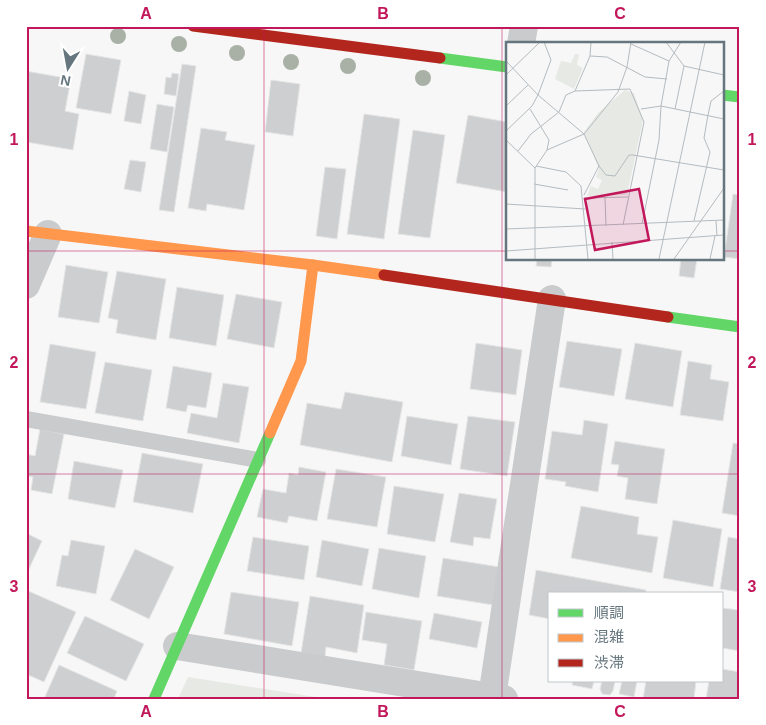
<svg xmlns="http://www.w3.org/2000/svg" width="766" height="725" font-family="Arial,'Noto Sans JP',sans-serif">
  <rect width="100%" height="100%" fill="#f7f7f7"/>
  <polygon fill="#e6e9e4" points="188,677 328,699 178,699"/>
  <g fill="#cdcfd0" stroke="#e6e6e6">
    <polygon points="86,54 121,60 111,114 76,108"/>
    <polygon points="182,64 196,66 174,212 159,210"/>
    <polygon points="26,71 71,79 65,111 79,114 73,150 26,142"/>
    <polygon points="172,73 179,74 176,96 164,94 166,77 171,78"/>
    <polygon points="271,80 300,84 293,136 265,132"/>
    <polygon points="129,91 146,95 141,124 124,121"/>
    <polygon points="157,104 174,107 167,152 150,149"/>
    <polygon points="364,114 400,119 384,239 347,234"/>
    <polygon points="468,115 507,122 507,192 456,183"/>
    <polygon points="201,128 227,132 225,140 255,145 244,210 207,204 206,211 188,208"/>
    <polygon points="413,130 445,135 430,238 398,234"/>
    <polygon points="130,160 146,162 141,192 124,189"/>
    <polygon points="325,167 346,169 337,239 316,236"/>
    <polygon points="733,194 740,195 740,259 724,257"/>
    <polygon points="537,259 552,259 551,267 536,266"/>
    <polygon points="681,259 697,259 694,278 679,276"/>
    <polygon points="66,265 108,272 99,323 58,317"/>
    <polygon points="117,271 166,279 156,340 116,333 118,320 108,318"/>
    <polygon points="177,287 224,295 216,346 169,338"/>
    <polygon points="236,294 282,302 274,348 227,339"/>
    <polygon points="567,341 622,349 614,396 559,387"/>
    <polygon points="476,343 522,350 516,395 470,389"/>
    <polygon points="635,343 682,351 673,407 625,399"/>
    <polygon points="50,344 96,352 86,409 40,402"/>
    <polygon points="688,361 712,365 710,379 729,382 723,421 680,415"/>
    <polygon points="105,362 152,370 143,421 95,413"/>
    <polygon points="173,366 212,373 206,408 188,405 186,412 166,408"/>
    <polygon points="223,383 249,387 239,443 187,433 191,413 217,418"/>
    <polygon points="345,392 403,402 392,462 300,445 307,403 341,409"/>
    <polygon points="407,416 458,424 451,465 401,456"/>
    <polygon points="468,416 515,422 507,476 460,469"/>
    <polygon points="584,420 608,424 598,492 565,486 566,482 545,479 552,431 582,435"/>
    <polygon points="40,429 64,434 52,494 31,490 33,477 26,476 26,454 35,456"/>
    <polygon points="615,441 665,449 657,504 625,499 628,478 617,476 619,465 611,464"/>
    <polygon points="733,443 740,444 740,516 722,513"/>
    <polygon points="142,453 203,464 193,513 133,502"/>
    <polygon points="74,461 123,470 115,508 68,499"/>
    <polygon points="299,467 326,472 317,521 289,516 287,523 257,517 263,489 286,493 289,473 298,475"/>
    <polygon points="336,469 386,477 377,527 327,519"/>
    <polygon points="394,486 444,494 435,542 387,534"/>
    <polygon points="459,493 497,499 490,539 474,537 473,546 450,542"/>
    <polygon points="581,506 639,517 637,534 658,537 652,573 571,558"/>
    <polygon points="673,520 722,529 713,587 663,578"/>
    <polygon points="26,533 42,541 28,571 26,571"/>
    <polygon points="253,537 309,546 304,580 247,571"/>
    <polygon points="728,537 740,539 740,592 720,589"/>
    <polygon points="71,540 105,546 96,594 56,586 62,555 68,556"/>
    <polygon points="322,540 369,549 362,586 316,577"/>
    <polygon points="379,548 426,556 419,598 372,589"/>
    <polygon points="135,549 174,567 149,619 110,600"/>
    <polygon points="443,558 500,567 493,605 437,596"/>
    <polygon points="536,570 646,590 646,594 550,594 550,619 529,615"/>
    <polygon points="26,590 76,612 44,682 26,674"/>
    <polygon points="231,592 299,602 292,646 224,634"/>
    <polygon points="310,596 364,605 357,653 326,647 325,657 301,653"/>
    <polygon points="722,608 740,610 740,651 722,648"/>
    <polygon points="366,612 422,621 414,670 384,665 387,644 362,640"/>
    <polygon points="434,613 482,622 477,648 429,639"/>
    <polygon points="85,616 144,644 126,681 67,653"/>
    <polygon points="59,665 117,691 114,699 44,699"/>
    <polygon points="722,669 740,672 740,699 706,699 709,681 722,681"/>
    <polygon points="573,681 594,681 592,689 572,685"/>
    <polygon points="602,681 615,681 613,691 610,695 602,694 600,689"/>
    <polygon points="622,681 637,681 634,697 619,694"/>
    <polygon points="646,681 696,681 694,699 643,699"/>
  </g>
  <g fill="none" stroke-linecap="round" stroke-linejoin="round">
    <polyline stroke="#cacbcc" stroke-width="16" points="26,419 258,460"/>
    <g stroke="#cacbcc" stroke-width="28">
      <polyline points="521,44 524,26"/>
      <polyline points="26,285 48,234"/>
      <polyline points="177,646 504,699"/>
      <polyline points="492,697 552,299"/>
    </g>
    <g stroke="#63d668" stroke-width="11">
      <polyline points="440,58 507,67"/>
      <polyline points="722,95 740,97"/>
      <polyline points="668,317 740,327"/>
      <polyline points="154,699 270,433"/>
    </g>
    <g stroke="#ff974d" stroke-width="11">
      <polyline points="26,231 313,265 384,275"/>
      <polyline points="270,433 301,361 313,265"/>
    </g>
    <g stroke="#b3261e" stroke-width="11">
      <polyline points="193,26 440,58"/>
      <polyline points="384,275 668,317"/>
    </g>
  </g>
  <g fill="#a9b1a6">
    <circle cx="118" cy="36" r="8"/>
    <circle cx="179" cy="44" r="8"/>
    <circle cx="237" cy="53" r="8"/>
    <circle cx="291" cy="62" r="8"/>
    <circle cx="348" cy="66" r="8"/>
    <circle cx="423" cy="78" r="8"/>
  </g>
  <path fill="none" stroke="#c2185b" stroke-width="1" stroke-opacity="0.55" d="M264 26V699M502 26V699M26 251H507M722 251H740M26 474H740"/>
  <g transform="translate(506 42)">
    <rect width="218" height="218" fill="#f7f7f7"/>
    <path d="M69 12H73L71 23 77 26 68 47 49 37 55 19 65 21ZM119 48 128 51 137 78 121 153 81 154 85 144 92 147 96 138 90 135 93 127 78 90 92 71Z" fill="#e6e9e4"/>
    <path fill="none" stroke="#b4bbc0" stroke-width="1" d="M85 0 84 14 101 15 139 35 161 37M160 0 178 24 218 33M125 2 163 19M0 19 32 53 78 92 93 124 78 153M0 33 34 0M69 49 84 14M0 64 22 43M24 67 43 98 41 108 29 126V217M135 67 155 64 218 77M169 67 178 24M0 89 26 64 32 53 45 18 38 0M0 98 29 126M41 108 78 92 112 50 121 25 125 0M12 109 25 92 53 70 60 53 69 49 124 47 138 80 117 183M30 124 60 130 75 144 82 217M93 124 100 133 109 134 123 113H127L218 128M28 142 62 148M99 155 100 184M78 156 122 155M0 162 79 167M188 179 204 110 198 96 202 73 205 59 218 49M210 179 211 194M136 182 153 98 155 64 163 19 175 0M0 187 218 178M106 200 107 217M0 209 218 193M153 217 199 0M168 217 218 146M204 217 209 194"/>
    <path fill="#c2185b" fill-opacity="0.15" stroke="#c2185b" stroke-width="2.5" d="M133 147 143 198 89 208 79 157Z"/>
    <rect width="218" height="218" fill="none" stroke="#65767e" stroke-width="2.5"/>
  </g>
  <rect width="766" height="725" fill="none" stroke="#ffffff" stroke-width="55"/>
  <rect x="548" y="592" width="175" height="90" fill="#ffffff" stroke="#c1c8cb"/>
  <rect x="558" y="609" width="25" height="8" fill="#63d668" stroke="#c1c8cb"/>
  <text x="594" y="618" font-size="15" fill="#65767e">順調</text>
  <rect x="558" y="634" width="25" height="8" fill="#ff974d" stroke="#c1c8cb"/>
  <text x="594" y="642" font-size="15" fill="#65767e">混雑</text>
  <rect x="558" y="659" width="25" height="8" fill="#b3261e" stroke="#c1c8cb"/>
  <text x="594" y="668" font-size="15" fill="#65767e">渋滞</text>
  <g transform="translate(68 68) rotate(191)" stroke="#ffffff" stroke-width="4" paint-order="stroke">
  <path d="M0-4L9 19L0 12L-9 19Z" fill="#65767e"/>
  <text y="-8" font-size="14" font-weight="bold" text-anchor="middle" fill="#65767e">N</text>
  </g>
  <rect x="28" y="28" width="710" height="670" fill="none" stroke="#c2185b" stroke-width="2"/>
  <g font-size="16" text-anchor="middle" font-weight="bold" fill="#c2185b">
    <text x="146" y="19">A</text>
    <text x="383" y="19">B</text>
    <text x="620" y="19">C</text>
    <text x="14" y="145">1</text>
    <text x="752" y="145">1</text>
    <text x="14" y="368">2</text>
    <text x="752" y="368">2</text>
    <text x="14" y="592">3</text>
    <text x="752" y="592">3</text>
    <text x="146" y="717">A</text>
    <text x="383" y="717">B</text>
    <text x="620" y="717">C</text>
  </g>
</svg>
